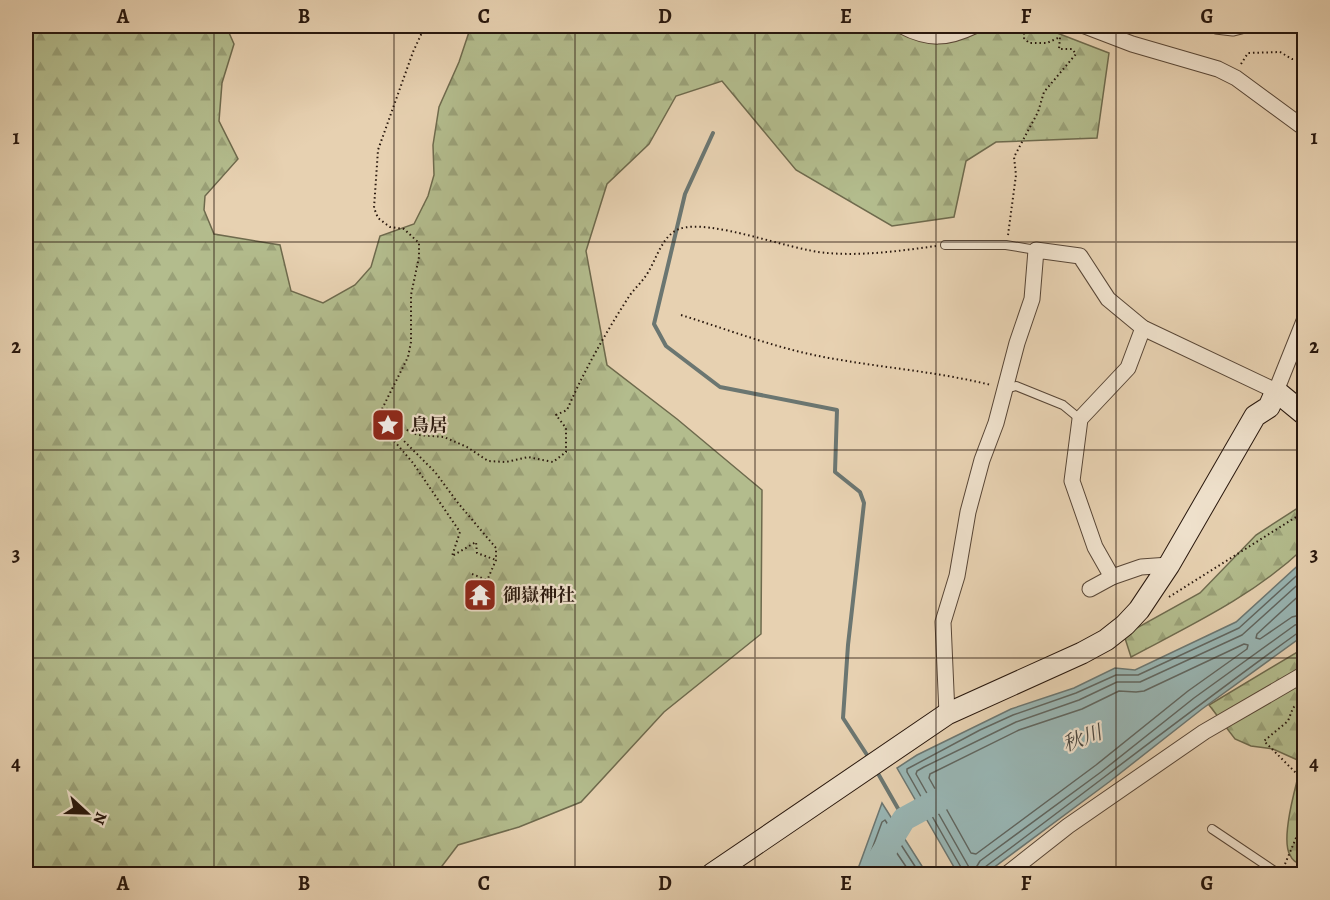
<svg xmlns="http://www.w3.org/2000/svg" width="1330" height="900" font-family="Alegreya,'Noto Serif JP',serif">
  <defs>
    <pattern id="forest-firs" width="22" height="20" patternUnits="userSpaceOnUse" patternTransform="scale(1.5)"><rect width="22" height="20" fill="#b3bc8d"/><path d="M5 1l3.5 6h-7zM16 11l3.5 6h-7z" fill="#9aa178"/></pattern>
  </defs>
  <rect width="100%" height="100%" fill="#e7d1b1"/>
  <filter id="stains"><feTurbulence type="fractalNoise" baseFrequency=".00333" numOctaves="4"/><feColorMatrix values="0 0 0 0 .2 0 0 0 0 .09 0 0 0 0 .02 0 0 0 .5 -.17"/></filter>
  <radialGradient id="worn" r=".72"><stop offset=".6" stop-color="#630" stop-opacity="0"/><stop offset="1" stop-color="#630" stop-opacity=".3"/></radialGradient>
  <g fill="url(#forest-firs)" stroke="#6e6a4d" stroke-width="1.5">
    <polygon points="26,26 226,26 234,44 222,83 219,121 238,159 205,196 204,210 214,234 280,245 291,291 323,303 355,285 371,267 380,236 414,224 428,196 434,175 433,145 439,107 459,62 471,26 880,26 884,30 896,26 1039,26 1109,53 1097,138 996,142 966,161 954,217 892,226 796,170 722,81 676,96 649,144 607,184 586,251 607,365 677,419 762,490 761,634 664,712 581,802 519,827 458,845 436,874 26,874"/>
    <path d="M1304 504V548C1253 596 1193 624 1131 657L1124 635 1200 593 1256 535Z"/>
    <path d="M1304 648V866C1298 863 1293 862 1290 855 1280 839 1297 781 1302 762L1273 749 1251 746 1235 739 1209 705Z"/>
  </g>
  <g fill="#98b5b3" stroke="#6b7671" stroke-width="1.5">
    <polygon points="1304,560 1304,635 1202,709 1109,782 985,874 958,874 897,768 917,755 1011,709 1074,688 1115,668 1135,670 1236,622"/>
    <polygon points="882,803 927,874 848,874 859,866"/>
  </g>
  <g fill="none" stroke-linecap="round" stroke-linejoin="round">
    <g stroke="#606660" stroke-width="1.5">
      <polyline points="1304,579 1242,635 1140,682 1117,682 1079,700 1016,722 924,767 917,771 916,774 970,869 974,871 980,861 1101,772 1194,698 1295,625 1304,623"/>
      <polyline points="1304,591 1257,634 1256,638 1260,639 1292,617 1304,614"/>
      <polygon points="1244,644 1248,645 1247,649 1188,691 1096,765 976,854 971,853 929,778 930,774 1019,730 1082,709 1119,691 1136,692 1144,691"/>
      <polyline points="858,874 865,868 882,822 885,820 920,874"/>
      <polyline points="869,874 883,839 886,837 911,874"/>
      <polyline points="963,874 962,869 907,772 907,769 980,730 1013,715 1076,693 1116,675 1138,675 1239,628 1304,569"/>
      <path d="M982 874 985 867C1090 789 1193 708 1299 632L1304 631"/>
    </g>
    <g stroke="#6b7671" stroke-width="4">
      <polyline points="713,133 685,194 654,324 666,346 720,387 837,410 835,472 860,492 864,503 848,645 843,718 869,758"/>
      <polyline points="876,770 904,819"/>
    </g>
    <polyline stroke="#98b5b3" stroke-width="24" points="870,874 904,819 950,794"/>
    <g stroke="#584636" stroke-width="10">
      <g id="lane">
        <polyline points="945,245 1006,245 1036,250"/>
        <polyline points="1006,389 1016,386 1063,405 1080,419"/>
        <polyline points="1212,829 1279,874"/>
      </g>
    </g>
    <g stroke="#584636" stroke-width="17">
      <g id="street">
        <path d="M902 26C929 40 947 39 974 26"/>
        <polyline points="1085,26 1132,44 1218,69 1236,78 1304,128"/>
        <polyline points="1216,26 1233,28 1241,26"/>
        <polyline points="1143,328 1128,368 1080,419 1072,481 1095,547 1112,577 1141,567 1169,565"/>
        <polyline points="1090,589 1112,577"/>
        <polyline points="947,714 943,622 957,576 968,512 982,460 996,423 1017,343 1032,299 1036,250 1080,256 1108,299 1143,328 1276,391 1304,321"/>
        <polyline points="1007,874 1068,826 1204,732 1304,674"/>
      </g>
    </g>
    <g stroke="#28170d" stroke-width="23">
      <polyline id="secondary" points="712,874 947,714 1082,653 1106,640 1125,625 1139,610 1169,565 1255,416 1269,407 1276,391 1304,414"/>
    </g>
    <g stroke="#28170d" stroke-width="2" stroke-dasharray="1.5 3" stroke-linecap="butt">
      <polyline points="425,26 413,52 378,150 374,208 378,218 390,227 404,229 419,243 419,257 411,295 411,342 408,357 378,417 378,422 413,463 460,532 452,556 476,542 477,553 496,560"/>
      <polyline points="1241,64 1248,53 1280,52 1292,59 1304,59"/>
      <polyline points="1008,235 1016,175 1014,157 1038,112 1044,92 1076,54 1072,49 1059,49 1060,37 1047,43 1029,43 1024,38 1024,31 1029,26"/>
      <path d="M681 315C723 328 765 344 809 354 869 367 931 370 991 385"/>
      <path d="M378 417 418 435 444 437 467 447 488 461 506 462 528 457 553 462 566 452V428L556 415 567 410C584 371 605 334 628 298 633 290 640 284 645 277 656 262 661 236 679 229 710 218 789 250 827 253 863 256 900 251 936 246"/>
      <polyline points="385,422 435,472 458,503 496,548 496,560 482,592"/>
      <polyline points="472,574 487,580"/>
      <polyline points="1169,597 1304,512"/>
      <polyline points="1304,697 1293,708 1288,721 1264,741 1304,781"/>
      <polyline points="1285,864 1299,831 1304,809"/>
    </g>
    <use href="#lane" stroke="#efe1cc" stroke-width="8"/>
    <use href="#street" stroke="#efe1cc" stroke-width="15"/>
    <use href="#secondary" stroke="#efe1cc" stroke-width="21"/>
  </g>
  <path fill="none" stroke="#28170d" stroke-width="1.5" stroke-opacity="0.55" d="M214 26V874M394 26V874M575 26V874M755 26V874M936 26V874M1116 26V874M26 242H1304M26 450H1304M26 658H1304"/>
  <defs>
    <g id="sight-square" transform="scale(1.725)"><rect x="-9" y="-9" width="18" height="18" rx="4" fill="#8f2418" stroke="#efe1cc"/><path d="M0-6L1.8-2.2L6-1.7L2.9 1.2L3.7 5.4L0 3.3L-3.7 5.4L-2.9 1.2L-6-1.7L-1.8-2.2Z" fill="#fff"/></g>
    <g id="temple-square" transform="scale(1.725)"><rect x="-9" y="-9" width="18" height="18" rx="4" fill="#8f2418" stroke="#efe1cc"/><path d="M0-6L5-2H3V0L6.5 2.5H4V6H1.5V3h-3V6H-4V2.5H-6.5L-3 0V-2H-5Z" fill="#fff"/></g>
  </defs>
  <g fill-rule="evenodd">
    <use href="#sight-square" x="388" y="425"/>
    <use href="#temple-square" x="480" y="595"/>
  </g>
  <g text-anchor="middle" stroke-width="4.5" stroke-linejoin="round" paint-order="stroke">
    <g font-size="18" font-weight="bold" fill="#28170d" stroke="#efe1cc" text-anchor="start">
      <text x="411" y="431">鳥居</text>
      <text x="503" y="601">御嶽神社</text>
    </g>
    <g font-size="20" font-style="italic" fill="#4a463f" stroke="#efe1cc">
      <text transform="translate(1082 738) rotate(-20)" y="7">秋川</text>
    </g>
  </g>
  <rect width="1330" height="900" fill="none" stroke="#e7d1b1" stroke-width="66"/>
  <g transform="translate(87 813) rotate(112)" stroke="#efe1cc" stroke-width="4.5" paint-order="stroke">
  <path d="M0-4.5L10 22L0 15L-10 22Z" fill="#28170d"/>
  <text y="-9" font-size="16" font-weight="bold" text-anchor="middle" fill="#28170d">N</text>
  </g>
  <rect x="33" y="33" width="1264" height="834" fill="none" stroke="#28170d" stroke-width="2"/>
  <g font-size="20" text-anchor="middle" font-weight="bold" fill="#28170d">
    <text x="123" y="23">A</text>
    <text x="304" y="23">B</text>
    <text x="484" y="23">C</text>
    <text x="665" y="23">D</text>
    <text x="846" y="23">E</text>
    <text x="1026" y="23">F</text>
    <text x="1207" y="23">G</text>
    <text x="16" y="144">1</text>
    <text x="1314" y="144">1</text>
    <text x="16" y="353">2</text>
    <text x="1314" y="353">2</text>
    <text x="16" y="561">3</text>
    <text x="1314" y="561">3</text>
    <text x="16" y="770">4</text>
    <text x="1314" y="770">4</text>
    <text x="123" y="890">A</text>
    <text x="304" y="890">B</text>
    <text x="484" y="890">C</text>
    <text x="665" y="890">D</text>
    <text x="846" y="890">E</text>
    <text x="1026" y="890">F</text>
    <text x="1207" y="890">G</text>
  </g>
  <rect width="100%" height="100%" filter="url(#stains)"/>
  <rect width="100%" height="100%" fill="url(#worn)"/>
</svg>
